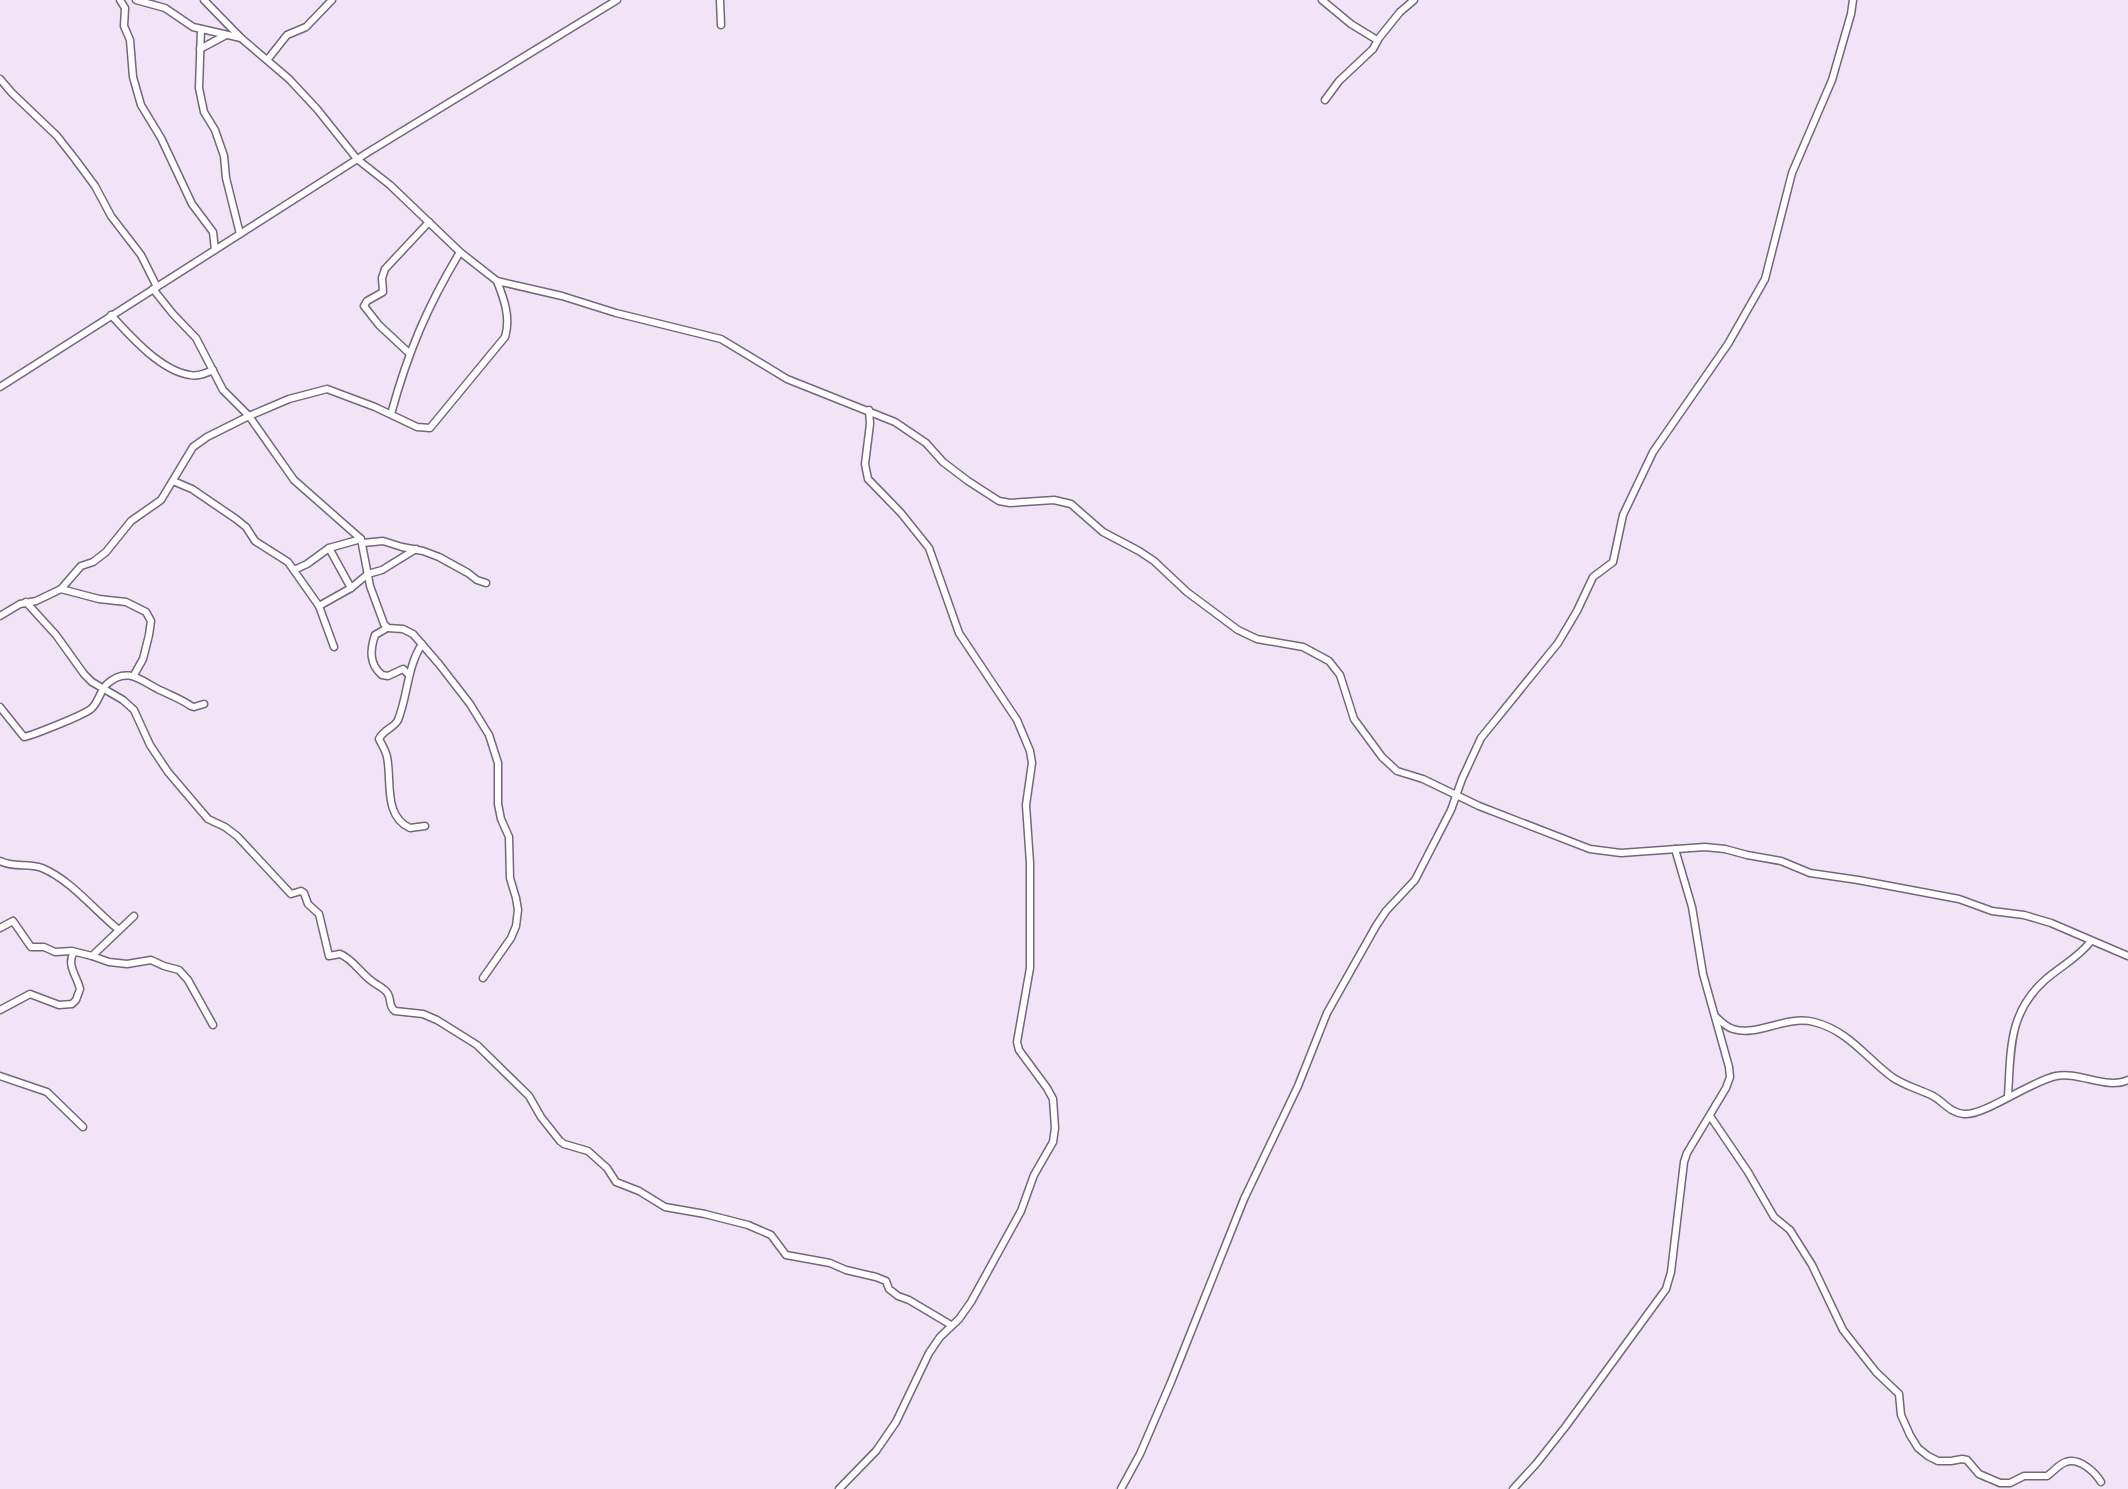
<svg xmlns="http://www.w3.org/2000/svg" width="2128" height="1489" font-family="'Crimson Pro',serif">
  <rect width="100%" height="100%" fill="#f1e4f7"/>
  <g fill="none" stroke-linecap="round" stroke-linejoin="round">
    <g stroke="#736879" stroke-width="9">
      <g id="minor">
        <polyline points="120,0 125,8 124,26 130,40 133,77 141,105 161,138 192,204 213,232 215,250"/>
        <polyline points="136,0 165,8 193,27 241,38"/>
        <polyline points="204,0 241,38 289,79 317,109 357,159 390,185 460,252 497,281 562,296 616,313 721,339 787,379 895,422 926,443 943,462 968,481 999,501 1010,503 1054,500 1071,504 1103,532 1139,551 1154,561 1187,592 1238,630 1257,639 1303,647 1329,661 1340,675 1354,719 1382,757 1397,771 1423,779 1479,806 1590,849 1621,853 1705,847 1725,849 1747,855 1781,861 1810,873 1858,880 1959,899 1992,911 2024,915 2051,923 2128,956"/>
        <polyline points="720,0 721,25"/>
        <polyline points="1322,0 1351,24 1377,40"/>
        <polyline points="201,29 199,88 204,112 215,130 224,156 226,178 240,234"/>
        <polyline points="200,49 226,35"/>
        <polyline points="268,59 287,35 306,27 332,0"/>
        <polyline points="0,79 12,93 57,136 75,159 95,186 111,216 141,255 157,287"/>
        <polyline points="1325,100 1339,81 1373,49 1379,38 1400,12 1414,0"/>
        <polyline points="153,289 173,314 196,338 223,390 249,416 294,480 361,539 370,586 384,624 388,628 403,629 413,634 439,664 470,704 489,735 498,763 498,804 501,819 509,837 510,878 516,898 518,910 516,926 511,938 483,978"/>
        <path d="M111 315C130 336 161 371 190 375 198 377 206 373 213 370"/>
        <polyline points="409,353 379,325 364,306 367,301 383,292 382,278 385,269 429,222"/>
        <polyline points="0,387 370,151 617,0"/>
        <path d="M391 414C408 352 427 307 460 252"/>
        <polyline points="173,481 192,489 236,519 246,527 255,541 288,562 319,606 334,647"/>
        <polyline points="363,543 383,541 402,547 423,551 439,557 468,573 477,580 486,583"/>
        <polyline points="329,548 351,588"/>
        <polyline points="294,570 307,564 329,548 361,539"/>
        <polyline points="61,589 99,599 126,602 146,612 151,621 149,635 143,659 134,675"/>
        <path d="M26 602 56 635 84 674 92 682 123 700 134 710 150 745 168 772 208 819 225 827 237 836 291 894 301 891 304 893 308 904 319 914 329 956 340 954C353 959 361 974 373 982 378 986 385 988 388 994 392 1001 388 1006 395 1011L423 1014 437 1020 477 1045 529 1096 541 1117 560 1141 564 1144 588 1151 607 1168 616 1182 639 1191 665 1207 705 1214 748 1225 771 1235 786 1255 830 1263 846 1270 876 1277 886 1281 889 1289 898 1296 909 1300 951 1325"/>
        <polyline points="319,606 351,588 368,574 382,570 416,549"/>
        <path d="M0 616 20 604 36 601 61 589 81 566 93 562 106 552 131 521 161 500 193 447 207 437 249 416 289 399 327 389 375 407 417 427 430 428 505 337C511 318 504 299 497 281"/>
        <path d="M387 628 375 635C370 650 369 664 382 675L388 676 403 669 409 675"/>
        <path d="M422 644C407 667 408 695 398 720 394 728 383 730 379 739 382 745 386 751 387 757 392 780 383 816 410 828L425 826"/>
        <path d="M0 707 24 737C33 735 87 714 92 708 99 701 100 691 107 684 128 665 142 682 162 691 172 696 181 699 191 706L194 707 204 704"/>
        <path d="M0 861C13 868 28 863 42 868 71 880 94 910 119 930"/>
        <polyline points="0,928 13,921 31,947 44,947 55,952 72,951 92,956 134,916"/>
        <polyline points="92,956 109,962 127,964 151,960 164,966 179,970 188,980 213,1025"/>
        <path d="M0 1010 30 994 59 1005 72 1004 76 1000 80 989C77 976 66 965 74 952"/>
        <path d="M1715 1016C1720 1021 1726 1027 1733 1029 1758 1037 1785 1015 1814 1022 1849 1031 1865 1057 1892 1077 1905 1086 1919 1089 1933 1096 1944 1102 1950 1113 1964 1114 1984 1116 2031 1081 2056 1076 2078 1071 2108 1090 2128 1080"/>
        <polyline points="0,1076 47,1092 83,1127"/>
        <path d="M2008 1096C2011 1050 2008 1013 2045 980 2061 966 2078 958 2091 941"/>
        <path d="M1710 1116 1748 1172 1774 1217 1790 1230 1812 1265 1843 1330 1876 1372 1899 1394 1901 1415 1910 1435 1918 1448 1928 1456 1938 1461H1951L1962 1459 1967 1460 1979 1474 2000 1483H2010L2024 1476H2047C2053 1472 2059 1464 2066 1462 2079 1457 2095 1472 2101 1482"/>
        <polyline points="839,1489 876,1451 896,1422 929,1353 940,1337 959,1319 971,1302 1021,1211 1034,1175 1053,1142 1055,1128 1053,1099 1047,1088 1019,1050 1017,1042 1030,968 1030,863 1026,805 1032,763 1030,751 1017,720 959,633 929,548 901,513 868,479 865,464 870,424 869,410"/>
        <polyline points="1121,1489 1140,1454 1171,1382 1244,1199 1298,1086 1327,1013 1376,926 1386,911 1415,880 1451,810 1462,779 1481,738 1558,643 1577,611 1593,577 1613,562 1623,515 1653,452 1728,344 1765,279 1792,173 1832,80 1851,14 1853,0"/>
        <polyline points="1513,1489 1536,1464 1566,1426 1666,1289 1671,1272 1684,1162 1687,1153 1726,1088 1730,1077 1729,1067 1703,974 1692,907 1675,849"/>
      </g>
    </g>
    <use href="#minor" stroke="#fff" stroke-width="6"/>
  </g>
</svg>
